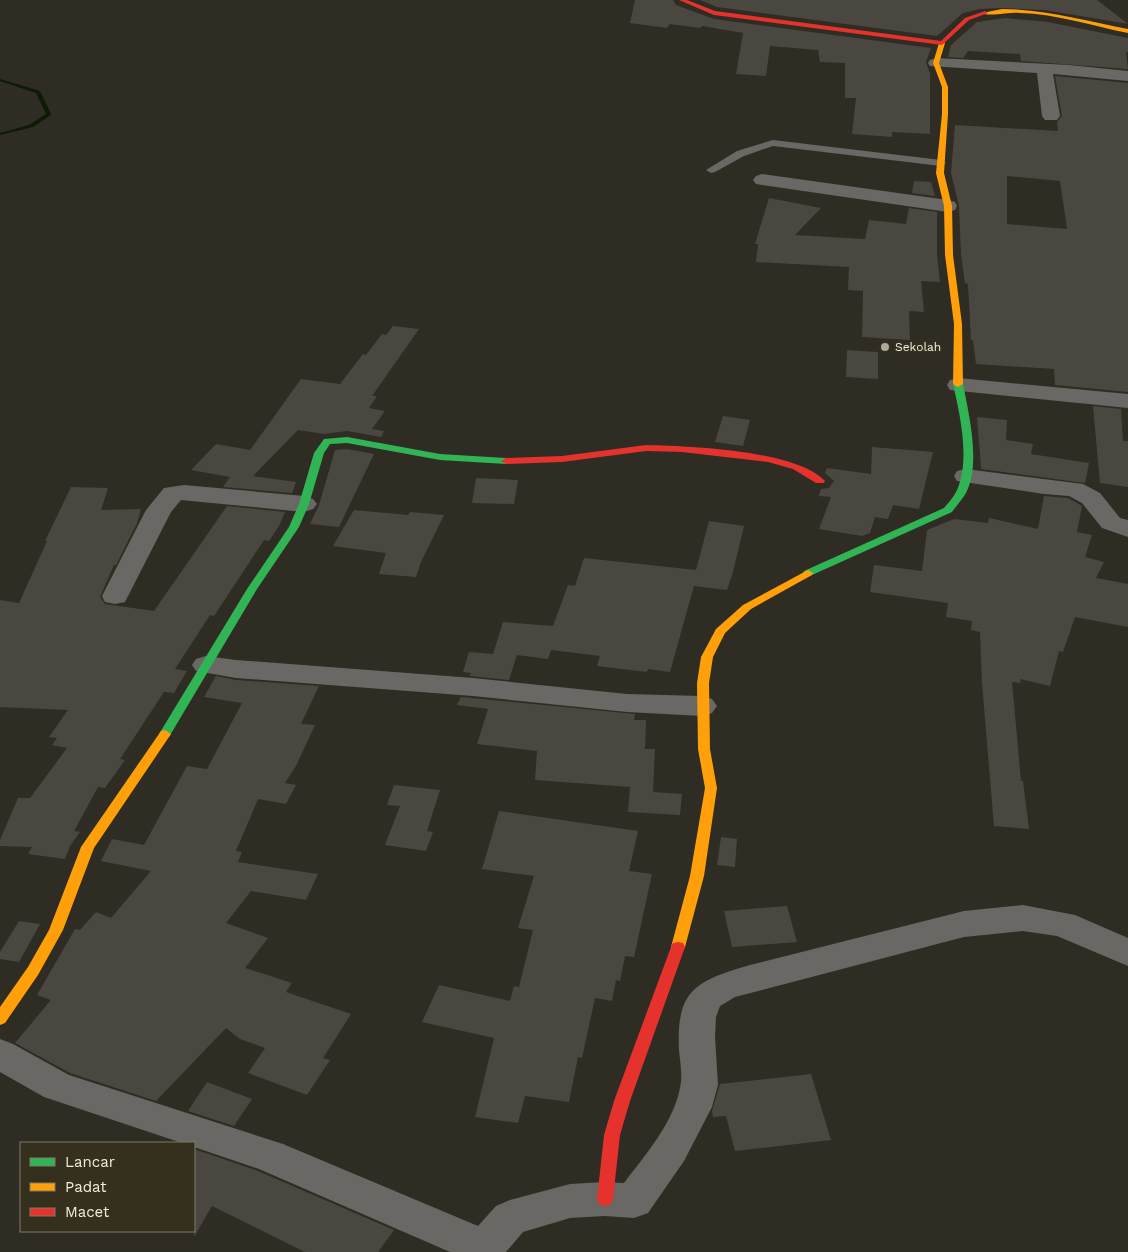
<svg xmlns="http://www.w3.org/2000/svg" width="1128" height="1252" font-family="'Work Sans',sans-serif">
  <rect width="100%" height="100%" fill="#2f2c23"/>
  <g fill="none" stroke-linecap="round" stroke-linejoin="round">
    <polygon fill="#0f1a05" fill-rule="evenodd" points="0,79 40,91 51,114 51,115 33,127 0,135 0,133 29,125 46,114 36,93 0,81"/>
  </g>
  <g fill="#4a4740" fill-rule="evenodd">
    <polygon points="635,0 673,0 676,5 714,19 931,48 926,62 930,74 930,134 892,132 892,137 852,134 856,98 845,98 845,63 820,62 818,50 770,46 766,76 736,74 743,33 702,26 700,28 670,24 667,28 630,23"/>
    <polygon points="700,0 1097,0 1128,24 1045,10 1000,8 980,9 963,13 937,36 717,7"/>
    <polygon points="1005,18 1048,22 1128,38 1128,52 1126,52 1128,69 1021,61 1020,54 968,51 963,58 948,57 951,45 977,22"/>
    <path d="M1055 76 1128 83V392L1055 385 1054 369 976 364 973 340H971L968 284 965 283 961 255 959 206 951 173 955 125 1058 131 1057 122 1062 116ZM1007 176 1060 181 1067 229 1007 224Z"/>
    <polygon points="914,181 931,182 935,196 912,193"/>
    <polygon points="769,198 821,208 795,235 865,239 869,220 906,224 909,208 937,212 937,255 940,282 921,281 924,312 909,311 910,340 862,337 863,291 848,290 849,267 756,262 758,244 755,244"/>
    <polygon points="393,326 419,329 372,396 377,396 369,408 385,411 372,429 384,431 381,437 347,431 324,434 298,430 253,476 296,482 292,493 223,487 230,477 191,470 216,444 250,450 301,379 340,384 363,354 366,355 382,334 386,335"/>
    <polygon points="847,350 878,352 878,379 846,377"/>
    <polygon points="1093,406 1121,409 1123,441 1128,441 1128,487 1100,483"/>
    <polygon points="723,416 750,420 743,446 715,442"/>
    <polygon points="977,417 1007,420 1006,440 1033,444 1031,454 1089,463 1085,483 981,469"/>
    <polygon points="872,447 933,452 919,509 893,505 888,519 875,517 870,533 862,536 819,529 831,497 819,496 821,489 829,488 834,481 825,473 827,468 871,474"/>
    <polygon points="347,449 374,454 339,527 310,524 319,505 335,450"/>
    <polygon points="476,478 518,480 514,504 472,503"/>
    <polygon points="71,487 108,488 101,510 141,509 137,523 116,565 114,565 100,597 105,604 154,611 227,506 285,512 279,526 269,541 264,540 214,616 210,615 175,669 187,671 174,693 164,692 120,759 125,760 105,788 98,787 74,831 80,832 70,846 65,859 28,854 32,847 0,846 0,840 18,798 30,798 67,748 52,745 57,738 49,737 68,710 0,707 0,600 19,603 47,541 45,541"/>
    <polygon points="1044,496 1068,498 1082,506 1077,532 1092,535 1085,557 1104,562 1096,578 1128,584 1128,627 1075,617 1063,652 1059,651 1050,686 1020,679 1021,683 1012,682 1021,781 1023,781 1029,829 994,826 982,683 980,632 971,630 972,621 946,617 948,603 870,592 874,565 922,571 927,530 954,519 988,523 989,518 1038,529"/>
    <polygon points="354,510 408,515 410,512 444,515 421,562 416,577 379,574 386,553 333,546"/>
    <polygon points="709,521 744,526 733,572 727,590 694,586 670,672 648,669 647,672 597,666 600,656 551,650 548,659 517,655 509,680 470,676 471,673 463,672 469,652 493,654 503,622 553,626 568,585 575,586 584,558 696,570"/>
    <polygon points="216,676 236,680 319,686 301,724 315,725 296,766 285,783 296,785 286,804 258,799 236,851 242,852 238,862 318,874 306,900 251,891 226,923 268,938 245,968 292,983 286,992 351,1014 323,1058 330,1060 307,1095 248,1073 265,1048 240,1039 226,1028 156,1101 70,1073 15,1043 51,1000 37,995 75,929 80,930 96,912 111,918 151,871 101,861 112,839 144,845 187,766 207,769 242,703 204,697"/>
    <polygon points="461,697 635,714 634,720 646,720 645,749 655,749 653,792 682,794 680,815 628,812 630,787 535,780 537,751 477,744 488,709 457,705"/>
    <polygon points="394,785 440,790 427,831 433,832 426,851 385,845 400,806 387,805"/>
    <polygon points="499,811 638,831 629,871 652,874 634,957 625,956 620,981 616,980 612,1001 595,998 582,1058 578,1057 569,1102 525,1096 518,1123 475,1117 494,1038 422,1022 439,985 510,1001 514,986 519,987 533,930 518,928 534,876 482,869"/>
    <polygon points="721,837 737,839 735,867 717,865"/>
    <polygon points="787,906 797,942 732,947 724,911"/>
    <polygon points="19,921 40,924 19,962 0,959 0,952"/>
    <polygon points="811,1074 831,1140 735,1151 726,1116 713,1117 712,1111 720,1084"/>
    <polygon points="207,1082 252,1099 234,1126 188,1111"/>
    <polygon points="194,1149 258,1171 394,1230 378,1252 305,1252 212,1206 194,1237"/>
  </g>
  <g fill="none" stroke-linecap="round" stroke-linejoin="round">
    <polygon fill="#6a6864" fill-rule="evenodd" points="773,140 941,160 946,163 941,166 773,146 744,156 715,172 711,173 706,170 737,151"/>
    <g fill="#6a6864" fill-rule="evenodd">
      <polygon points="936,58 1069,65 1128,71 1128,81 1053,74 1060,116 1057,120 1045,120 1042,116 1037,73 930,66 928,63 930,60"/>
      <polygon points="762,174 948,200 955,202 957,206 955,210 948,212 756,184 753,180 756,176"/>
      <polygon points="958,378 1128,394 1128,408 950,390 947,385 950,380"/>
      <polygon points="966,469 1083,484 1100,493 1120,518 1128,520 1128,537 1102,528 1082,503 1069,496 1044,494 957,481 954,476 957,471"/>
      <polygon points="184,485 304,496 313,499 317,504 313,509 304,512 181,500 171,512 125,602 115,604 105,602 102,596 146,510 164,488"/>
      <polygon points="206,656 236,660 473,678 627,694 702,696 712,699 717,706 712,713 702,716 627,712 473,696 236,678 196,671 192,665 196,659"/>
      <path d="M1023 905 1075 915 1128 938V966L1057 936 1023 931 964 937 735 997 720 1006 716 1017 715 1037 718 1085 712 1107 684 1161 648 1213 634 1218 605 1216 570 1218 523 1232 506 1252H450L259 1169 194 1147V1143H182L44 1097 0 1072V1039L13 1044 69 1075 283 1144 478 1226 496 1206 510 1200 570 1184 605 1182 624 1183C645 1155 673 1124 680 1088 683 1076 680 1062 679 1050 676 989 696 981 750 965L964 911Z"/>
    </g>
    <g fill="#30b455" fill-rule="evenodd">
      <path d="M958 381 963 384C969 415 981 464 966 493 962 500 956 506 952 512L812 575H804L803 573 804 571 944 508C948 503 953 498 956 492 971 462 960 415 953 384Z"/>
      <polygon points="347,437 440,454 506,458 511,461 506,464 440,460 347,443 330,444 324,453 309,504 299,527 257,589 169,737 161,737 159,734 247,589 289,527 299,504 314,453 324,439"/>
    </g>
    <g fill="#ff9f0a" fill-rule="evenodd">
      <path d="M1002 9C1045 9 1086 21 1128 29V33C1092 26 1057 14 1020 13 1011 12 988 17 982 13Z"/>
      <polygon points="942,41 945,43 939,63 948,87 948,114 944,173 952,206 953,255 962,324 963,384 958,387 953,384 954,324 945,255 944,206 936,173 942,114 942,87 933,63 939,43"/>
      <polygon points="808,570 813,573 812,575 751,609 725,633 713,657 709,683 710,749 717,788 704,876 685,947 683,951 678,952 673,951 671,947 690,876 705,788 698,749 697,683 701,657 716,629 743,605"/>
      <polygon points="165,730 171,734 94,848 63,930 38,975 5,1023 0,1025 0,1007 28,967 49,930 81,847 161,731"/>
    </g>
    <g fill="#e5322d" fill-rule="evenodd">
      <polygon points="679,0 687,0 715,11 941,41 965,18 985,11 988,13 969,20 942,45 714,15"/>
      <path d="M646 445C688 446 796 450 825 481L824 483H816L793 469 768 462 682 452 646 451 562 462 506 464 501 461 506 458 562 456Z"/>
      <polygon points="678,942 683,943 685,947 630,1101 620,1135 613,1199 611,1204 605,1206 599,1204 597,1199 604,1135 614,1101 671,947 673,943"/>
    </g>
  </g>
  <circle fill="#aca99e" stroke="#352f1d" stroke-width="2" cx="885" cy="347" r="5"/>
  <g text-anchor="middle" stroke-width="4.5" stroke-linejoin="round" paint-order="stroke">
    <g font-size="12" fill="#f0ece1" stroke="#352f1d" text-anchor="start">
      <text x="895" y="351">Sekolah</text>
    </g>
  </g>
  <rect x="20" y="1142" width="175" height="90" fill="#352f1d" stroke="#807b6b"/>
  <rect x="30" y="1158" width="25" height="8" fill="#30b455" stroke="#807b6b"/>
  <text x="65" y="1167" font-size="15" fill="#f0ece1">Lancar</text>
  <rect x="30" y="1183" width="25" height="8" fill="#ff9f0a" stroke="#807b6b"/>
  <text x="65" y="1192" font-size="15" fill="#f0ece1">Padat</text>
  <rect x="30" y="1208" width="25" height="8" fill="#e5322d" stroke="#807b6b"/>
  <text x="65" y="1217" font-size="15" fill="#f0ece1">Macet</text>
</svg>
